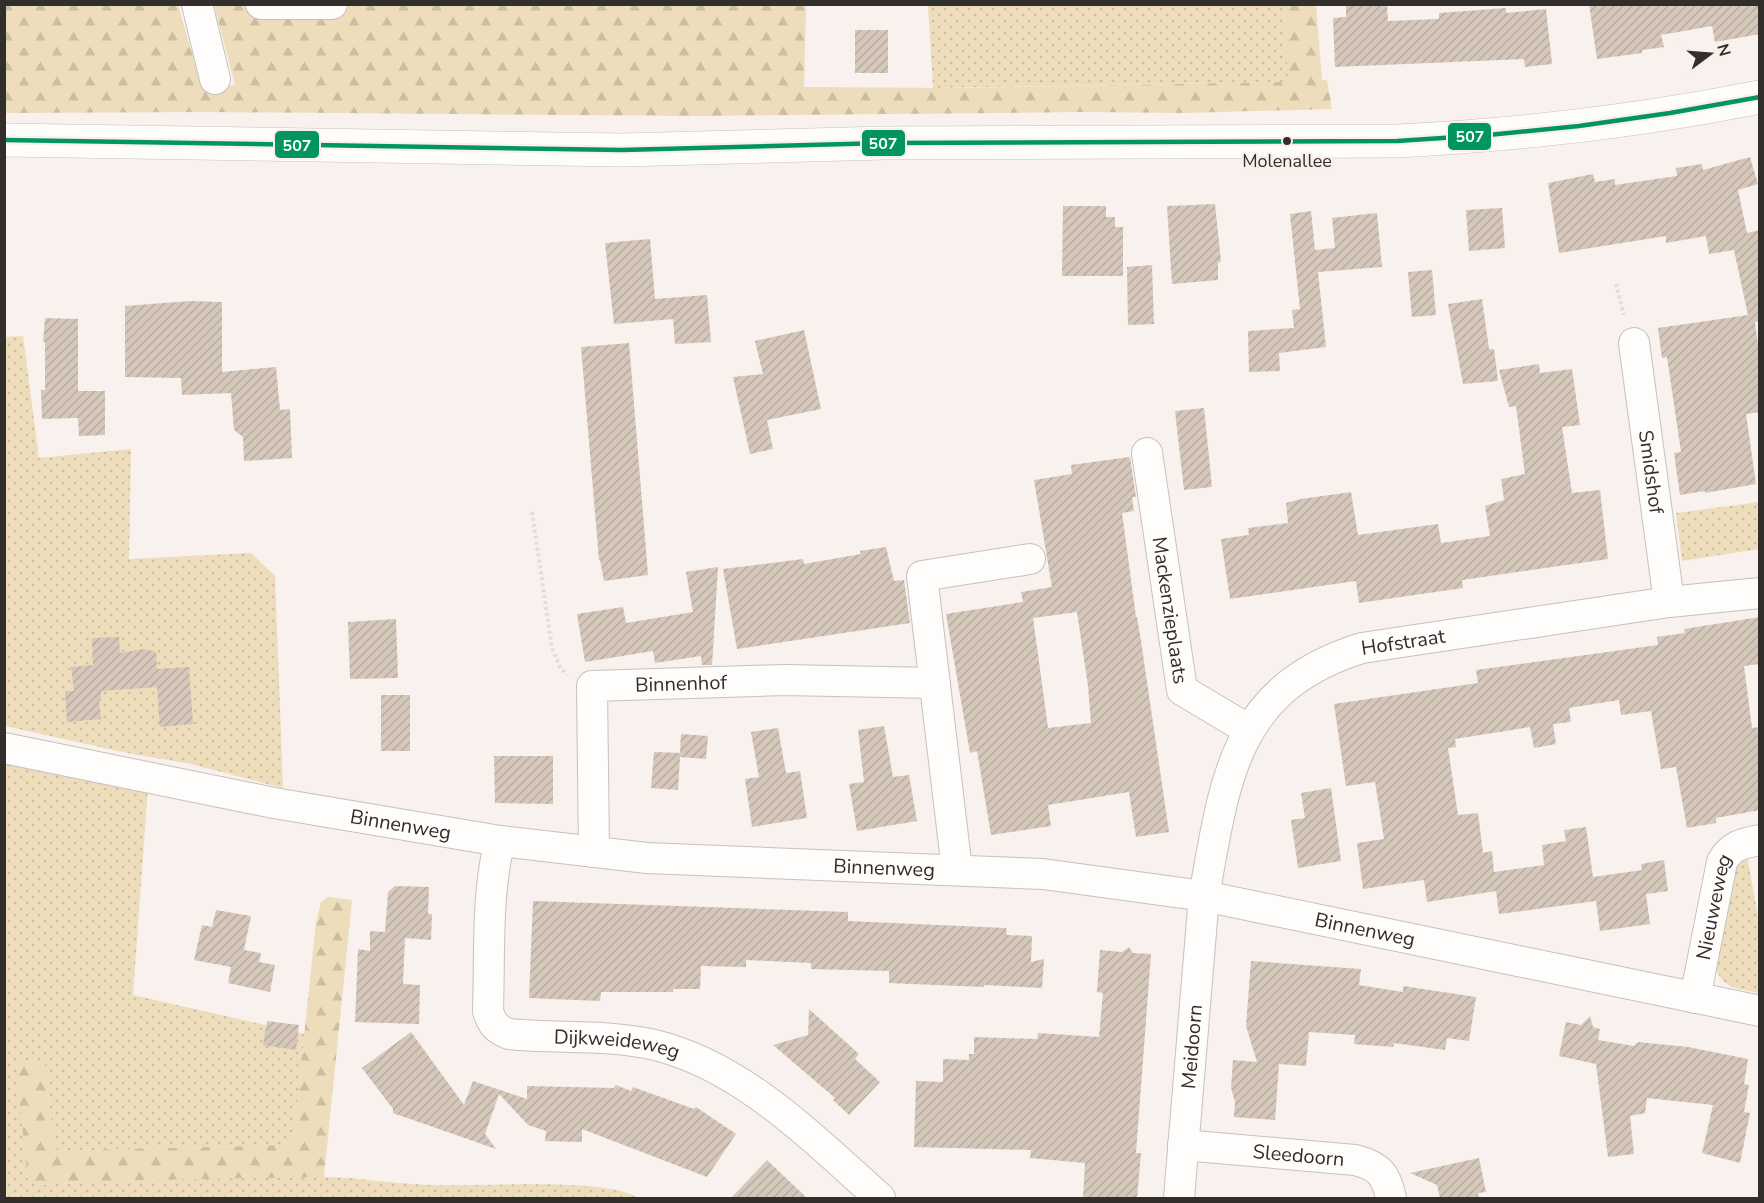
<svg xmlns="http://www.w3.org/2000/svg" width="1764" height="1203" font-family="'Nunito Sans',sans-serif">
  <defs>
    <pattern id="grass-dots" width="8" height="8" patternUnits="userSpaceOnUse" patternTransform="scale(1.5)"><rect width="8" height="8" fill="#edddbb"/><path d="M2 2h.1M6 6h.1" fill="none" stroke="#ccbea1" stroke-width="1.8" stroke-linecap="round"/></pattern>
    <pattern id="forest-firs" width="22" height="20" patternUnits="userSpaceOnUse" patternTransform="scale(1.5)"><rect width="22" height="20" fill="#edddbb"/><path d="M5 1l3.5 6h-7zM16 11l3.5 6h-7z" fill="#ccbea1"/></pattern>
    <pattern id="building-hatch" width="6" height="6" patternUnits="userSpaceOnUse" patternTransform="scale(1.5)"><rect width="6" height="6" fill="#d6c7bb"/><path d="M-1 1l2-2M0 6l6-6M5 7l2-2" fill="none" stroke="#b8aba1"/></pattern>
  </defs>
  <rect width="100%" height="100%" fill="#f8f1ee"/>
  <g fill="url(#grass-dots)">
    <polygon points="928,5 1284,5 1289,82 933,88"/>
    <polygon points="23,336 39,458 131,449 129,559 251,553 275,576 283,788 191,764 127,753 5,726 4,337"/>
    <polygon points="1759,502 1759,549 1682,561 1676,513"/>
    <path d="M4 760 148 786 133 995 305 1034 293 1140 287 1145 59 1151 54 1147 44 1062 35 1185C130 1180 226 1176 322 1177 358 1177 394 1184 431 1185 474 1187 608 1177 638 1198H5Z"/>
    <path d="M1747 855 1759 922V993C1737 988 1724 990 1715 967L1737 866Z"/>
  </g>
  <g fill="url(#forest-firs)">
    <polygon points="4,5 178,5 202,88 235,85 214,5 806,5 804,87 959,88 1288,82 1284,5 1316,5 1322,80 1327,80 1332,109 1184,113 1086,112 701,116 208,112 5,113"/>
    <polygon points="328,897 352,900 324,1177 142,1180 35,1185 28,1181 15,1060 44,1061 54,1147 59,1151 287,1145 293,1140 316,923 321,902"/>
  </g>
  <g fill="url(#building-hatch)" fill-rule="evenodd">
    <polygon points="1346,4 1387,4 1388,21 1439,19 1439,13 1506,8 1506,13 1546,9 1552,64 1525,67 1524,59 1335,67 1333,18 1346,17"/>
    <polygon points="1589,4 1760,4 1760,34 1715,42 1712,26 1661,35 1664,47 1642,50 1642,53 1597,59"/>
    <rect x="855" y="30" width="33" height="43"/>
    <polygon points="1750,157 1758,184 1738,190 1747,233 1760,230 1760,321 1755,322 1760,361 1760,412 1746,414 1756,484 1705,493 1705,491 1680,495 1674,453 1681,452 1667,357 1662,358 1658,328 1748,315 1734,250 1709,254 1706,236 1666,243 1666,236 1559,253 1548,183 1593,174 1595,182 1615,179 1615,185 1677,176 1676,168 1702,164 1703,170"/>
    <polygon points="1215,204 1221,261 1218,263 1218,280 1172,284 1167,206"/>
    <polygon points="1063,206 1106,206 1106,217 1115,217 1115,227 1123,227 1123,276 1062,276"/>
    <polygon points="1502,208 1505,248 1469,251 1466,210"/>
    <polygon points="1311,211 1315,250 1335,248 1332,218 1377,213 1382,267 1318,272 1326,347 1279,353 1280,371 1249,372 1248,331 1294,328 1292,310 1300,309 1290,214"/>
    <polygon points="650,239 655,299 707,295 711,342 675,344 673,319 614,324 605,243"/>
    <polygon points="1152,265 1154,324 1128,325 1127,267"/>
    <polygon points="1432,270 1436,315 1412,317 1408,272"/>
    <polygon points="1482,299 1489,349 1494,349 1498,381 1463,384 1448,304"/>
    <polygon points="190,301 222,302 222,372 276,367 280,410 290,409 292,458 244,461 243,437 234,430 231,393 182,395 181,378 125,377 125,306"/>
    <polygon points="45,318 78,319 78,391 105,391 105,435 79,436 78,418 42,419 41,390 45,390 45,342 43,342"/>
    <polygon points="804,330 821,409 767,420 773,449 750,454 733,377 763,374 755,341"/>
    <polygon points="629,343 648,575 604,581 600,560 599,560 581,347"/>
    <polygon points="1539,364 1540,373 1572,369 1580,425 1562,427 1572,493 1600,490 1608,559 1462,580 1463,588 1359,603 1356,581 1230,599 1221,539 1249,535 1248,528 1288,523 1286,503 1301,499 1351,492 1358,535 1438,524 1441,543 1490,536 1485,506 1504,500 1501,479 1525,474 1516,406 1509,407 1499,370"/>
    <polygon points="1204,408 1212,487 1184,490 1175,411"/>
    <path d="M1130 457 1136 497H1132L1134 511 1122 513 1136 617H1137L1141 641 1169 832 1136 837 1129 792 1048 805 1051 826 991 835 977 751 970 753 946 614 1023 602 1021 592 1052 587 1034 480 1072 474 1071 465ZM1077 612 1088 686 1091 723 1048 728 1033 618Z"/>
    <polygon points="886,547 894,581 904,580 910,623 737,649 723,569 803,559 804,564 861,554 860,551"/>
    <polygon points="718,567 712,665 702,665 701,656 655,663 653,651 585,662 577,614 623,607 626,623 693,612 686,572"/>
    <polygon points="1760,617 1760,664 1744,666 1752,728 1760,727 1760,810 1716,818 1716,823 1687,828 1676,767 1661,769 1651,711 1621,715 1619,700 1569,708 1571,722 1553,724 1556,744 1534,748 1530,727 1455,739 1456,747 1448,748 1458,815 1478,813 1483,853 1492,851 1494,872 1544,865 1542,845 1566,841 1564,830 1586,827 1593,877 1642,870 1641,864 1664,860 1668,891 1646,894 1650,924 1600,931 1596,901 1499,914 1496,891 1427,902 1424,880 1363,889 1357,843 1384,839 1375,782 1346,786 1334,704 1478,683 1476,670 1658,645 1657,637 1685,633 1684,629"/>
    <polygon points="396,619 398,678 350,679 348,622"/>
    <polygon points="119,637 120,653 145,649 156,652 157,669 189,667 193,724 160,727 157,687 101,691 101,701 99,701 101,719 67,722 65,691 74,691 71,667 93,665 92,638"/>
    <rect x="381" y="695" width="29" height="56"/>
    <polygon points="884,726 893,777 909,775 917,821 857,831 849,784 864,782 858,730"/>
    <polygon points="778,728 786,773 800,771 807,818 752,827 745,779 759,777 751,732"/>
    <polygon points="681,734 708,736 706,759 680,757 678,790 651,788 654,752 680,753"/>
    <polygon points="494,756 553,756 553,804 495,803"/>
    <polygon points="1331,788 1341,861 1298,868 1291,820 1305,818 1301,793"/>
    <polygon points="395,886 429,887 428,914 432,914 431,940 405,938 403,984 420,985 419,1024 355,1022 358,949 370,951 370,931 385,932 388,892"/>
    <polygon points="533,901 848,912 848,921 1006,928 1007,935 1032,936 1031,962 1044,959 1042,988 984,985 984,987 889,983 889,971 811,969 811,963 746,960 746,967 701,966 700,989 673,989 673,992 601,992 600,1001 529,998"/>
    <polygon points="216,910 251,916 244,950 261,953 259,962 275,965 270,992 228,983 231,967 194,960 202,925 212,927"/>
    <polygon points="1129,947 1133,953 1151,954 1136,1153 1141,1153 1137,1198 1083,1198 1085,1163 1030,1158 1031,1150 914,1147 916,1081 943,1082 943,1059 969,1060 969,1054 974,1054 974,1037 1037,1039 1038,1033 1099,1037 1103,993 1097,992 1100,950 1122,952"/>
    <polygon points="1251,961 1361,969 1359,985 1403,992 1403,986 1476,997 1469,1041 1447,1038 1445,1050 1394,1043 1393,1047 1354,1044 1355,1035 1309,1032 1306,1066 1279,1064 1275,1120 1234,1117 1235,1102 1231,1088 1233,1060 1257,1062 1246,1026"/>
    <polygon points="809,1009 859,1054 855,1059 880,1082 849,1115 833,1100 835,1098 773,1045 808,1035"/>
    <polygon points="1590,1016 1593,1027 1600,1029 1598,1040 1634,1046 1638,1042 1688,1047 1748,1059 1744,1084 1749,1085 1744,1112 1750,1113 1740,1163 1702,1153 1713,1105 1647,1098 1645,1113 1630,1116 1634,1154 1608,1157 1596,1064 1559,1056 1566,1022 1581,1025"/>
    <polygon points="267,1021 299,1025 296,1050 263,1045"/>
    <polygon points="411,1032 464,1105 473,1081 527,1099 527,1086 614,1088 616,1085 631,1091 633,1087 694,1109 696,1107 736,1134 707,1177 582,1129 582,1142 545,1141 546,1131 528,1125 499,1094 485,1134 496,1149 393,1113 393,1109 362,1068"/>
    <polygon points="1479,1158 1486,1192 1478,1193 1479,1198 1440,1198 1437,1185 1410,1173"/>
    <polygon points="767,1160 807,1198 731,1198"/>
  </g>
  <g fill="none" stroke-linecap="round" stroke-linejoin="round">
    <g stroke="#c5c1bf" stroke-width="32">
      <g id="street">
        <polyline points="197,4 215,79"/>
        <polyline points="261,4 332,4"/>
        <path id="s1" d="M1634 343 1669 602"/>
        <path id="s2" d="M1147 453 1182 690 1249 730"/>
        <path id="s3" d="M4 748 274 803 500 841 647 858 1043 874 1204 896 1760 1011"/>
        <path id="s4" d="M500 841C486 893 490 957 488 1011 492 1024 496 1029 509 1034 557 1039 607 1034 655 1045 744 1067 813 1139 880 1198"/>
        <path id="s5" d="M594 852 592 686 784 680 935 683"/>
        <polyline points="957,870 922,576 1030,559"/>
        <path id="s6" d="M1695 998 1722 862C1730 846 1743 843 1760 840"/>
        <path id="s7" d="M1183 1145 1355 1160C1379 1166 1386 1174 1391 1198"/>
        <path id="s8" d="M1179 1198 1204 896C1225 780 1233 688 1362 648L1669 602 1760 593"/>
      </g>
    </g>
    <g stroke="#c5c1bf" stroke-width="34">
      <path id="secondary" d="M4 140 622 150 884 143 1397 141C1518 135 1640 121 1760 97"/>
    </g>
    <g stroke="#dfdddd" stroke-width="4" stroke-dasharray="3 3" stroke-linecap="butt">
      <polyline points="1616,284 1624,315"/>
      <polyline points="532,512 552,648 560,667 567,675"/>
    </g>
    <use href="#street" stroke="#fefdfc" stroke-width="30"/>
    <use href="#secondary" stroke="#fefdfc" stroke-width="33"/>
    <g stroke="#fbefeb" stroke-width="9">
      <polyline id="bus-1" points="4,140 622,150 884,143 1397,141 1488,135 1579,126 1670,113 1760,97"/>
    </g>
    <use href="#bus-1" stroke="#00965e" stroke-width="4.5"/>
  </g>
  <circle fill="#322e2c" stroke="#fbefeb" stroke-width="2" cx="1287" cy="141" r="5"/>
  <g text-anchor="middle" stroke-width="5" stroke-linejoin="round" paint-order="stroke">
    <g font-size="18" fill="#322e2c" stroke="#fbefeb">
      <text x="1287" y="167">Molenallee</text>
    </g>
    <g font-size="20" fill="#322e2c" stroke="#fbefeb">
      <text dy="7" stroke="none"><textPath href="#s1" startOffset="130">Smidshof</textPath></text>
      <text dy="7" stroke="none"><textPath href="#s2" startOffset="159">Mackenzieplaats</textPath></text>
      <text dy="7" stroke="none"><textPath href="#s8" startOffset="660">Hofstraat</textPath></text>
      <text dy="7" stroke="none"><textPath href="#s5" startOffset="255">Binnenhof</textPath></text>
      <text dy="7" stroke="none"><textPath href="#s3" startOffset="404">Binnenweg</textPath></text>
      <text dy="7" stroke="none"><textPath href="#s3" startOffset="890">Binnenweg</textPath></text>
      <text dy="7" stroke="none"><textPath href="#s6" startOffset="93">Nieuweweg</textPath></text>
      <text dy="7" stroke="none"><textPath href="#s3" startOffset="1376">Binnenweg</textPath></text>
      <text dy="7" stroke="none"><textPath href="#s4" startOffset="312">Dijkweideweg</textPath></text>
      <text dy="7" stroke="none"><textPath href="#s8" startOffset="152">Meidoorn</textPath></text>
      <text dy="7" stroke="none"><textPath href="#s7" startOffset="116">Sleedoorn</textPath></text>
    </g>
  </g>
  <g stroke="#fbefeb" stroke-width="2">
    <rect x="1447" y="122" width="45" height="29" rx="6" fill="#00965e"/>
    <rect x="861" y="129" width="45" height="28" rx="6" fill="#00965e"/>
    <rect x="274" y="130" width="46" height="29" rx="6" fill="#00965e"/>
  </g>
  <g font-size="16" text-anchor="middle" font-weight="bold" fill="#fff">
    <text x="1470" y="142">507</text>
    <text x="883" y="149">507</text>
    <text x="297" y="151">507</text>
  </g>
  <rect width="1764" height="1203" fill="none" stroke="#322e2c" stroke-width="12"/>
  <g transform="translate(1710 54) rotate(74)" stroke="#fbefeb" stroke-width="4.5" paint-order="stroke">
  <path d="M0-4.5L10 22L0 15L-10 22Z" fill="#322e2c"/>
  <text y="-9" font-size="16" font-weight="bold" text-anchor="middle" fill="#322e2c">N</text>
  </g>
</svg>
